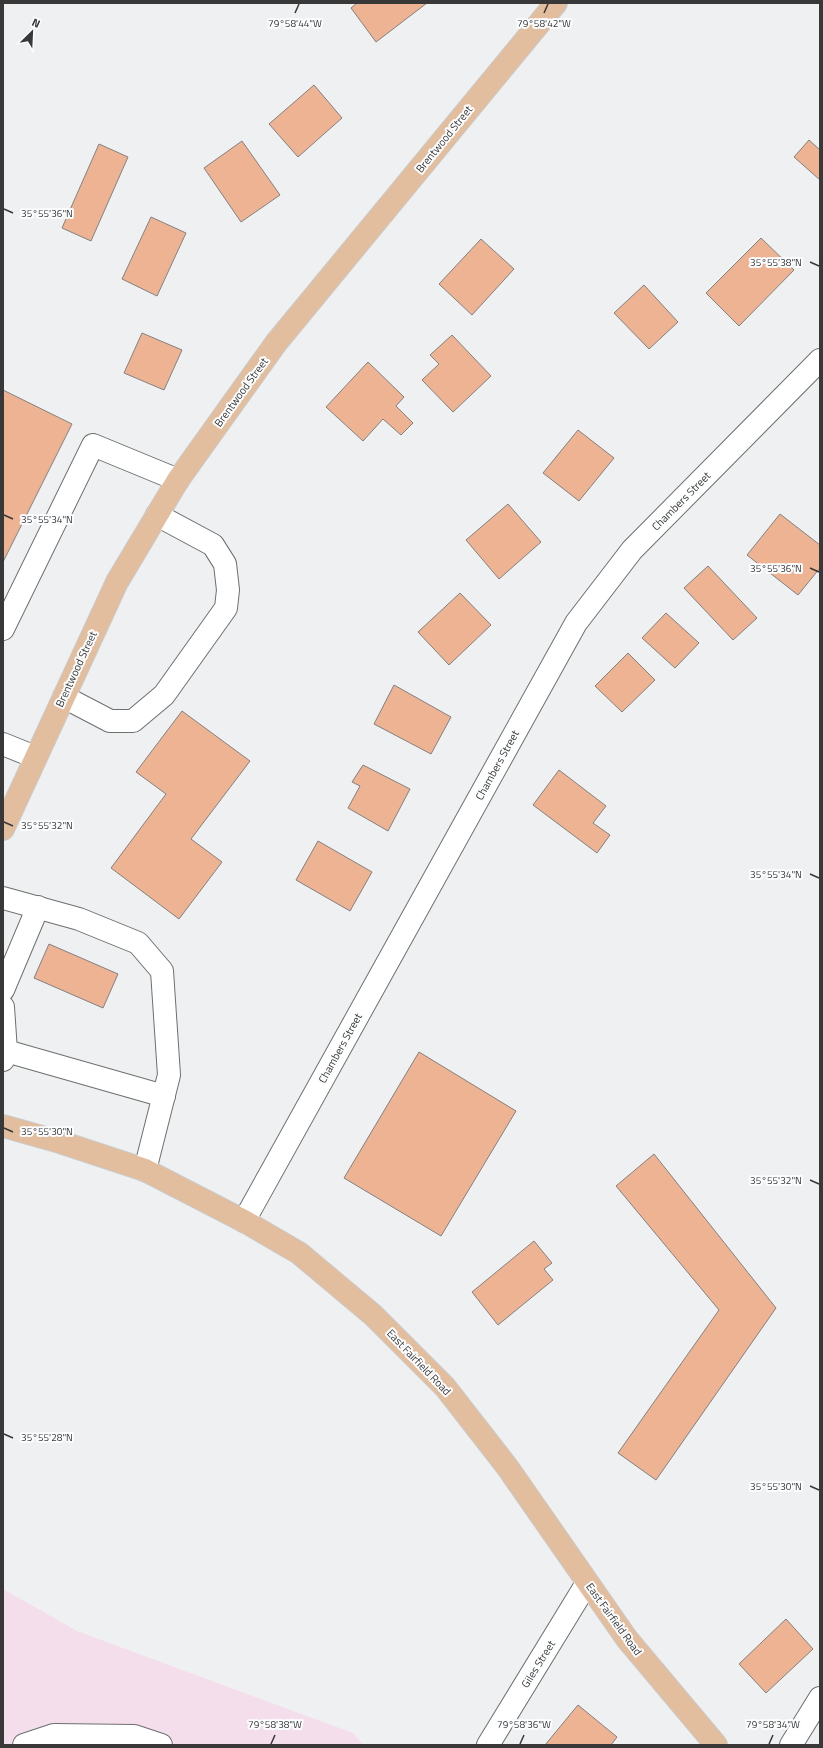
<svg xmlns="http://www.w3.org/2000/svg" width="823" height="1748" font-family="'Titillium Web',sans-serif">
  <rect width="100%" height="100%" fill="#eff0f1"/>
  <polygon fill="#f5deec" points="3,1589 77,1631 353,1733 363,1745 3,1745"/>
  <g fill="#edb393" stroke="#828181">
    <polygon points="357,3 427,3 376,42 351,8"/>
    <polygon points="314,85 342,118 298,157 269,124"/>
    <polygon points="809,140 820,150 820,180 794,157"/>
    <polygon points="242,141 280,195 241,222 204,168"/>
    <polygon points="99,144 128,157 91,241 62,228"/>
    <polygon points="151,217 186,233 157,296 122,279"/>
    <polygon points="761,238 794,270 739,326 706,293"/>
    <polygon points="481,239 514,269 472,315 439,284"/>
    <polygon points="644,285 678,322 649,349 614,313"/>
    <polygon points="142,333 182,350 164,390 124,373"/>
    <polygon points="452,335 491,376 453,412 422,380 439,364 430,355"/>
    <polygon points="368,362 404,397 396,406 413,423 401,435 383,419 363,441 326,407"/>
    <polygon points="3,390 72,424 3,562"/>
    <polygon points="578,430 614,458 579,501 543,473"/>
    <polygon points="508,504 541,542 499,579 466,540"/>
    <polygon points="780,514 820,545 820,568 798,595 747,555"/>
    <polygon points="708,566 757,618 733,640 684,588"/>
    <polygon points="460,593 491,625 449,665 418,632"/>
    <polygon points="666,613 699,643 675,668 642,638"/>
    <polygon points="628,653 655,680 622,712 595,686"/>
    <polygon points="394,685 451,717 431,754 374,724"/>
    <polygon points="182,711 250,761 191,839 222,862 179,919 111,868 166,794 136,772"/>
    <polygon points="363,765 410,789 388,831 348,808 360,786 352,782"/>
    <polygon points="559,770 606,806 593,823 610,835 597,853 533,805"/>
    <polygon points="318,841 372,872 350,911 296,880"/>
    <polygon points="49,944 118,974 103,1008 34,978"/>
    <polygon points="419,1052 516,1111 441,1236 344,1178"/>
    <polygon points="654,1154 776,1308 656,1480 618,1453 719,1310 616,1186"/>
    <polygon points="534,1241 552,1263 544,1269 553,1280 498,1325 472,1292"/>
    <polygon points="786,1619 813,1649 766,1693 739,1664"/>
    <polygon points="578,1705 617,1737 611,1745 545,1745"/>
  </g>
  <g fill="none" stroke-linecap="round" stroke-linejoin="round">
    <g stroke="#6e6f6f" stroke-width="24">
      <g id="minor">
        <polyline points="3,629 93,445 178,480"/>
        <polyline points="64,697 110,721 133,721 164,695 226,608 228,590 225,564 213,545 157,515"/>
        <polyline points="3,744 35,757"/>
        <polyline points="3,898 79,919 138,943 162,971 169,1075 145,1170"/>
        <polyline points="3,990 38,907"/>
        <polyline points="3,1007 6,1051"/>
        <polyline points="3,1060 6,1051 164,1096"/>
        <polyline points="244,1221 576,623 632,550 820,360"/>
        <polyline points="24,1745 54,1735 134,1736 161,1745"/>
        <polyline points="488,1745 587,1583"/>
        <polyline points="791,1745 820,1698"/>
      </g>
    </g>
    <g stroke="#cbcbcb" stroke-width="24">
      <g id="major">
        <polyline points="3,829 117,582 178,480 276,343 556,3"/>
        <polyline points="3,1126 60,1142 145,1170 244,1221 299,1253 373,1315 445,1387 508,1468 627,1639 716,1745"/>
      </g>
    </g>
    <use href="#minor" stroke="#fff" stroke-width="22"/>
    <use href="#major" stroke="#e2bd9e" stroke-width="22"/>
  </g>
  <path fill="none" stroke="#383838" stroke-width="1.5" d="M295 13 299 4M544 13 548 4M4 209 13 213M810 262 819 266M4 515 13 519M810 568 819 572M4 822 13 826M810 874 819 878M4 1128 13 1132M810 1180 819 1184M4 1434 13 1438M810 1486 819 1490M271 1744 275 1735M520 1744 524 1735M769 1744 773 1735"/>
  <g text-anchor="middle" stroke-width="4" stroke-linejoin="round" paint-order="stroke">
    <g font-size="11" fill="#383838" stroke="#fcfdfe">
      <text transform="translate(444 139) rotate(-51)" y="4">Brentwood Street</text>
      <text transform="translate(241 392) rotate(-54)" y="4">Brentwood Street</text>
      <text transform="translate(681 501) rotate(-45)" y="4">Chambers Street</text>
      <text transform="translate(76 669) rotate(-65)" y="4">Brentwood Street</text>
      <text transform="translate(497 765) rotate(-61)" y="4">Chambers Street</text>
      <text transform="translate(340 1048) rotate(-61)" y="4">Chambers Street</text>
      <text transform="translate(419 1362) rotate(46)" y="4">East Fairfield Road</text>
      <text transform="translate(614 1619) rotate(54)" y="4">East Fairfield Road</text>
      <text transform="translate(538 1664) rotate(-58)" y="4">Giles Street</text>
    </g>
  </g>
  <g font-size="10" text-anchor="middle" fill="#383838" stroke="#fcfdfe" stroke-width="4" stroke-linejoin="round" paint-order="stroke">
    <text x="295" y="27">79°58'44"W</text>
    <text x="544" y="27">79°58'42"W</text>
    <text x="47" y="217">35°55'36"N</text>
    <text x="776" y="266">35°55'38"N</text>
    <text x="47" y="523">35°55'34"N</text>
    <text x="776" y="572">35°55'36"N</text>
    <text x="47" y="829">35°55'32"N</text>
    <text x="776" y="878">35°55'34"N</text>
    <text x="47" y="1135">35°55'30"N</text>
    <text x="776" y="1184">35°55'32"N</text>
    <text x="47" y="1441">35°55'28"N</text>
    <text x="776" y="1490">35°55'30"N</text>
    <text x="275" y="1728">79°58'38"W</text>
    <text x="524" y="1728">79°58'36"W</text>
    <text x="773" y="1728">79°58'34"W</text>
  </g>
  <rect width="823" height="1748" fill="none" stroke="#383838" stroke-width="8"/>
  <g transform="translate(32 32) rotate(24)" stroke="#fcfdfe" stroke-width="3" paint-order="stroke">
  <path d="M0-3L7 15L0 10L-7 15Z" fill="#383838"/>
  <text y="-6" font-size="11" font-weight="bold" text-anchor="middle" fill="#383838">N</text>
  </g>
</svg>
